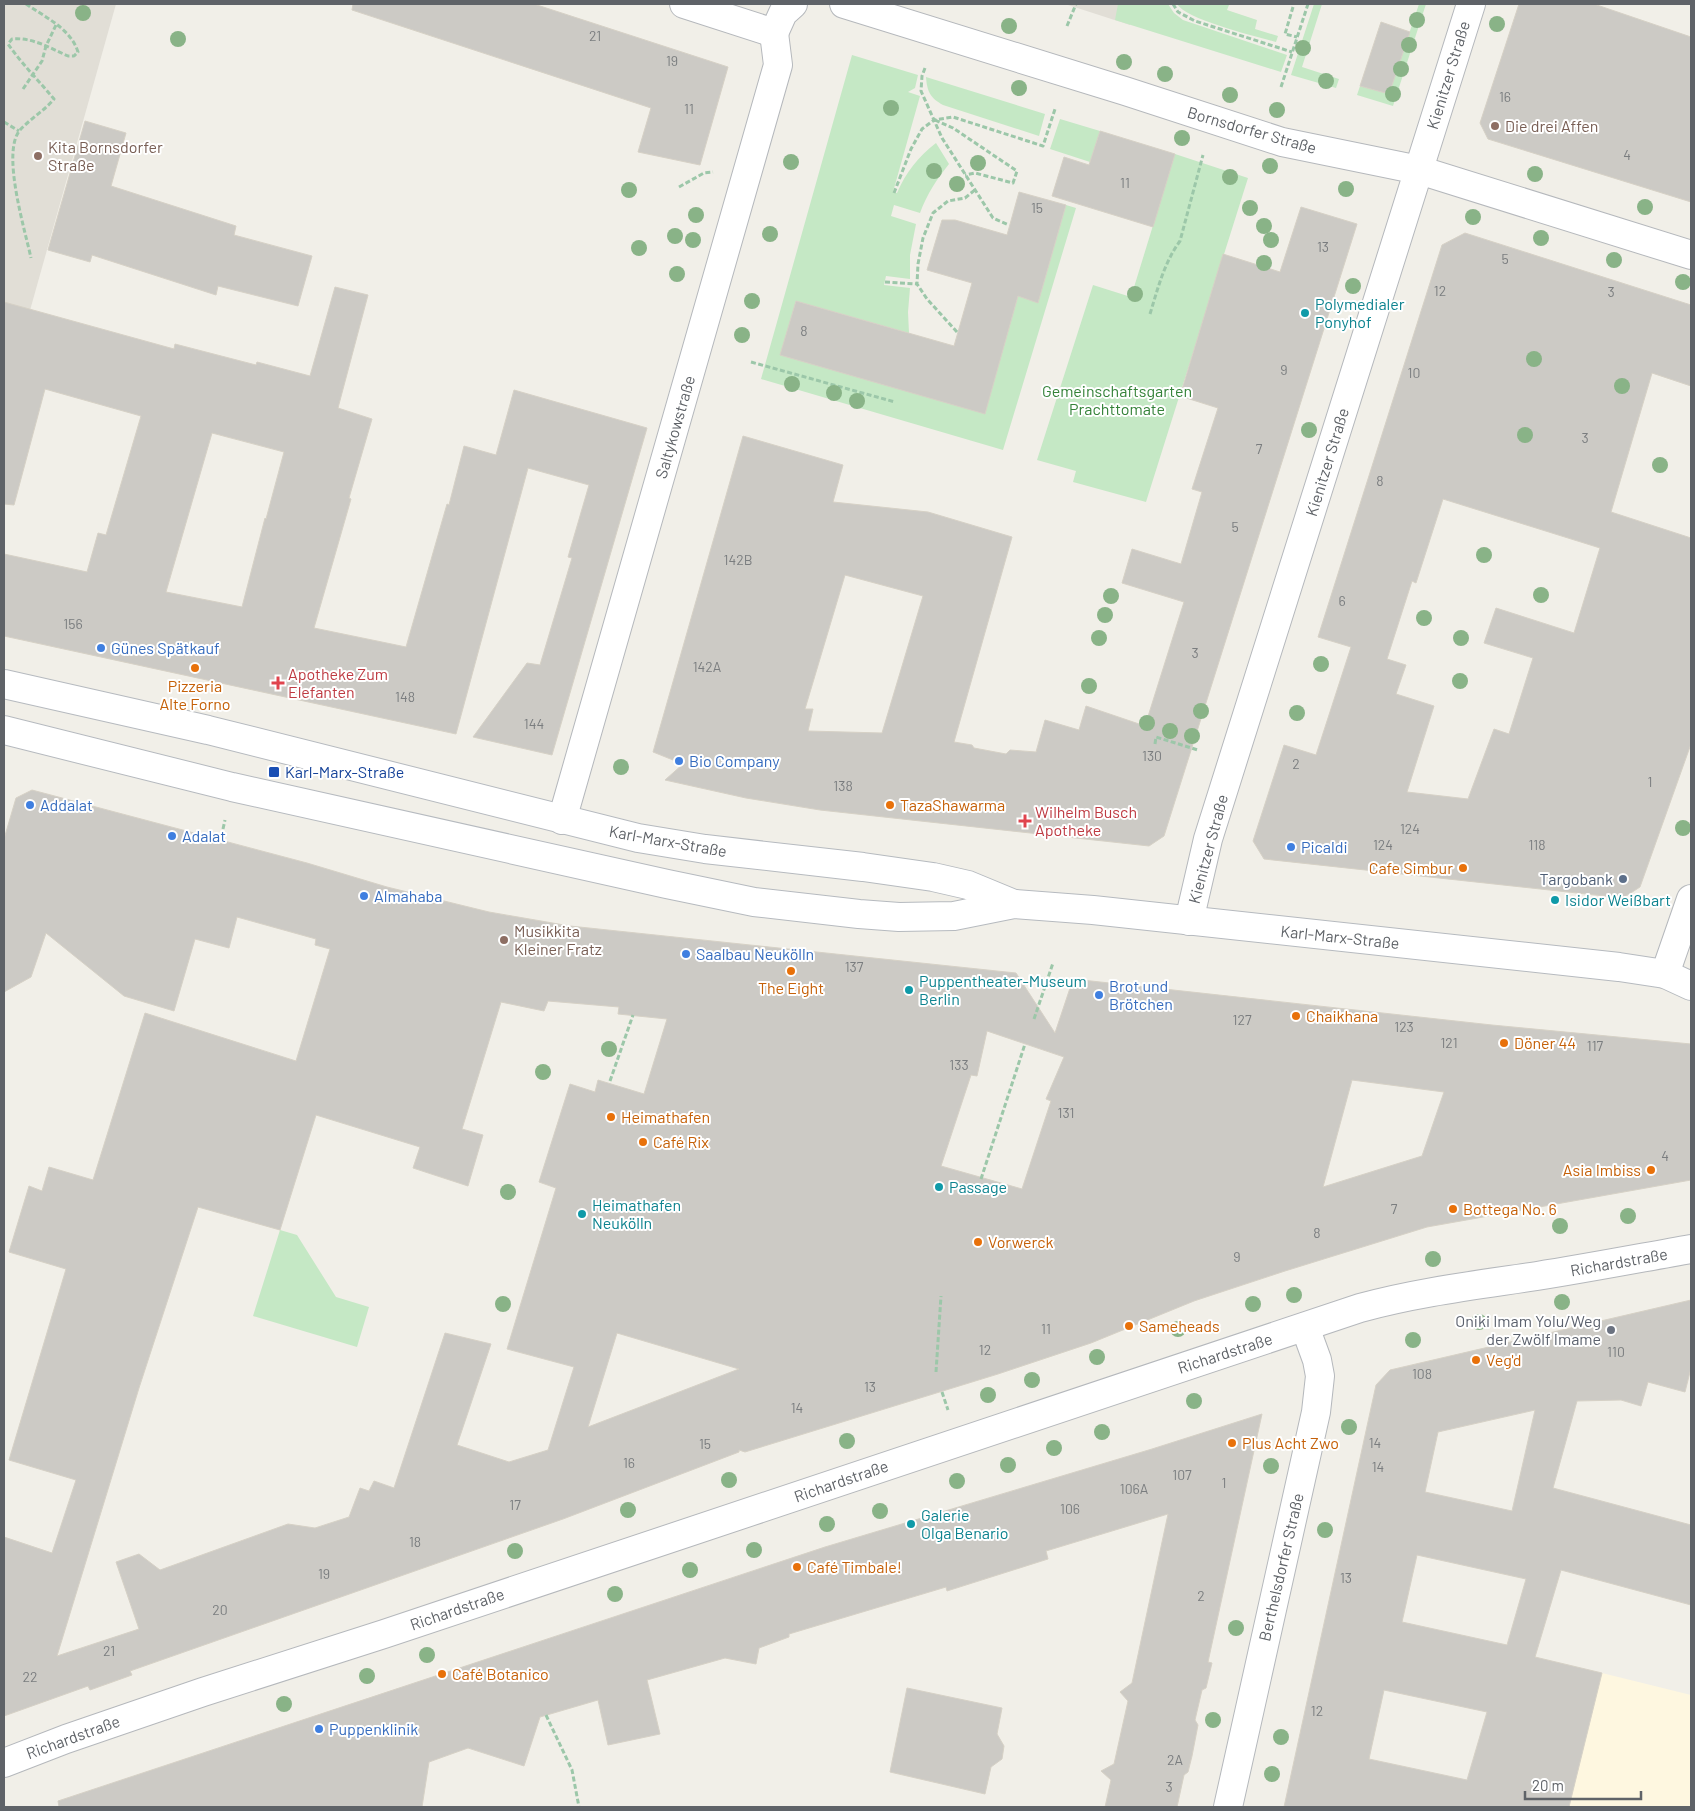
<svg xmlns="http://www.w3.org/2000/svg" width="1695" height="1811" viewBox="0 0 1695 1811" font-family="Barlow,sans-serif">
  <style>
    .commercial { fill: #fef7e0 }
    .education { fill: #e1ded6 }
    .green { fill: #c5e8c5 }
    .building { fill: #cccac5; stroke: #d6d1c6; fill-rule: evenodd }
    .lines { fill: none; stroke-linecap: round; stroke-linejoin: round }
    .street-casing { stroke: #b5b8bc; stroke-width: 30 }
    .secondary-casing { stroke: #b6babf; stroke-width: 30 }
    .path { stroke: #9cc7a9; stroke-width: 3; stroke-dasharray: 5 2.5; stroke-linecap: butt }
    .street { stroke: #fff; stroke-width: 28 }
    .secondary { stroke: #fff; stroke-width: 28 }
    .tree { fill: #89b387 }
    .education-dot { fill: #8d6e63; stroke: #fff; stroke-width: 2 }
    .culture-dot { fill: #0f9aa8; stroke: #fff; stroke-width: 2 }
    .shop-dot { fill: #3f7fe0; stroke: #fff; stroke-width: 2 }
    .food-dot { fill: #e8710a; stroke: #fff; stroke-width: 2 }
    .health-dot { fill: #e0444e; stroke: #fff; stroke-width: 2 }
    .transit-dot { fill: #1a4fb4; stroke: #fff; stroke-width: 2 }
    .service-dot { fill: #5c6f8a; stroke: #fff; stroke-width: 2 }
    .worship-dot { fill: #6b7280; stroke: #fff; stroke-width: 2 }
    .labels { text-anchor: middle; stroke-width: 4; stroke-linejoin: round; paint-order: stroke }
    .number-label { font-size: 14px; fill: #7a7d7f }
    .street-label { font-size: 16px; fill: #5f6368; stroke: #fff }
    .education-label { font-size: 16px; fill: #785e54; stroke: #fff; text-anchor: start }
    .culture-label { font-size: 16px; fill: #0d838f; stroke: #fff; text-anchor: start }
    .park-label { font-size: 16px; fill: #348238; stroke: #fff }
    .shop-label { font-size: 16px; fill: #366cbe; stroke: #fff; text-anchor: start }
    .health-label { font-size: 16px; fill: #be3a42; stroke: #fff; text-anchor: start }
    .food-label { font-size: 16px; fill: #c56008; stroke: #fff; text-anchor: start }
    .transit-label { font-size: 16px; fill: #164399; stroke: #fff; text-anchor: start }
    .service-label { font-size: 16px; fill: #4e5e75; stroke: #fff; text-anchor: end }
    .worship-label { font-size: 16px; fill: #5b616d; stroke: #fff; text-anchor: end }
  </style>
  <rect width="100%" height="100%" fill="#f1efe8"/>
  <path class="commercial" d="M1602,1673L1691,1695V1807H1569Z"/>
  <g class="education">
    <path d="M4,4H116L4,403Z"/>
    <path d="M1065,4H1137L1130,25Z"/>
  </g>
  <g class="green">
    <path d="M1118,4H1168L1174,13L1183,20L1287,55L1281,72L1115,20Z"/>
    <path d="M1177,4H1224L1229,5L1227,10L1257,20L1255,29L1278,36L1276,42C1255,36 1187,20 1177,4Z"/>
    <path d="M1314,4H1322L1302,67L1339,79L1336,88L1291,75Z"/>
    <path d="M1419,4H1426L1393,106L1357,95L1360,86L1389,94Z"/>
    <path d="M852,55L918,75L915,88L908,92L920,96L893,192L897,193C906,172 918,157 936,143L949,164C937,179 927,194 920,213L894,205L891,216L916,224L910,255V279L886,276L884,285L910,288L908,312L909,333L796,301L781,355L984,413L1018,296L1038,302L1066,205L1076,208L1003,450L761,379Z"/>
    <path d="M926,77L1045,114L1039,136L943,105C930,98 927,91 926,77Z"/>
    <path d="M1060,119L1100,131L1090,162L1050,149Z"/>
    <path d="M1175,154L1248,178L1146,502L1073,482L1076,471L1037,460L1093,285L1131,297Z"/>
    <path d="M280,1230L297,1235L336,1297L369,1307L357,1347L253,1316Z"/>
  </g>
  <g class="building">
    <path d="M353,4H534L728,67L700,165L638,152L651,108L352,10Z"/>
    <path d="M1519,4H1594L1691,37V202L1488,139L1480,123Z"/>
    <path d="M1381,22L1410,32L1389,94L1360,86Z"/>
    <path d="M85,121L126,133L111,186L236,226L234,235L312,256L298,306L218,286L216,295L92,255L90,262L48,250Z"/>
    <path d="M1100,131L1175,154L1153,227L1052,196L1064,157L1089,165Z"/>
    <path d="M1019,192L1066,205L1038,303L1018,296L985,414L780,355L796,301L954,346L972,283L927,270L942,220H955L1007,235Z"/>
    <path d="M1301,207L1357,224L1164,836L1149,846L820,810L746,798L665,780L683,764L653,752L743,436L843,465L833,502L928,512L1012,537L954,742L972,745L974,748L1006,754L1010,750L1036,752L1045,720L1079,730L1086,706L1145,726L1184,602L1122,583L1132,549L1181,564L1202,492L1192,489L1218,408L1180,396L1223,254L1280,272ZM845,575L923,596L882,733L808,731L813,709H805Z"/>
    <path d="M1465,233L1691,305V386L1652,373L1611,512L1691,538V744L1640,887L1623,898L1264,859L1253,841L1284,745L1316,755L1351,647L1318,637L1442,245ZM1443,499L1600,548L1574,633L1496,608L1484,643L1533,658L1509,734L1494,729L1468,799L1407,792L1434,706L1396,694L1406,665L1387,659L1412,581L1416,583Z"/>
    <path d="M335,287L368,295L338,408L372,419L349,498L351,499L314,628L406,647L447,504L449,505L464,446L496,455L514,390L647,428L552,755L473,737L527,663L540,665L572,558L568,557L589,485L528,468L456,734L4,636V554L87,572L98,533L106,535L141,416L45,389L14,505L4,504V302L174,349L175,344L256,365L257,362L310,376ZM212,433L284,452L266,519L265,518L242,607L166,592Z"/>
    <path d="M32,790L307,863L387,887L489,912L570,926L1016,973L1055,1033L1073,979L1492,1025L1691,1044V1180L1427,1227L1285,1271L1194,1301L1091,1343L998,1374L745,1452L739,1450V1452L563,1519L130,1671L132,1675L90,1690L88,1686L4,1716V1537L52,1553L76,1480L9,1460L66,1269L9,1252L29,1186L42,1191L49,1167L93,1180L145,1013L296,1061L330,949L315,945L316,939L237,917L229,948L195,939L174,1011L124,996L46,933L31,977L4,992V839L16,798ZM548,1001L619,1007L618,1014L667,1019L644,1094L598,1080L595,1092L570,1084L539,1182L556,1188L507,1349L574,1367L548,1450L509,1462L457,1445L491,1344L445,1333L394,1488L374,1481L369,1491L360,1488L349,1517L315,1528L288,1524L160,1570L139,1554L116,1562L139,1629L57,1656L139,1388L198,1207L280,1230L316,1115L420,1147L413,1168L468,1186L483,1135L462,1129L501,1002L544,1011ZM987,1031L1064,1057L1046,1099L1051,1101L1022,1189L941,1166L971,1075L977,1076ZM1352,1080L1444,1092L1422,1156L1323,1187ZM617,1333L739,1369L588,1427Z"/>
    <path d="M1691,1300V1368L1685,1392L1648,1382L1641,1406L1621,1400L1577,1401L1553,1488L1691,1525V1605L1561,1570L1535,1657L1602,1673L1569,1807H1284L1376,1385L1390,1370ZM1535,1410L1512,1511L1425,1492L1438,1432ZM1417,1555L1526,1579L1507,1645L1402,1622ZM1384,1690L1487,1712L1467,1780L1369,1759Z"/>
    <path d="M1262,1414L1208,1662L1212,1663L1206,1688L1202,1690L1195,1720L1198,1725L1192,1756L1188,1772L1184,1775L1177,1807H1105L1111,1780L1101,1771L1114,1764L1128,1701L1120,1692L1132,1683L1168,1514L1046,1551L1048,1559L947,1591L946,1587L789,1634V1637L759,1648L756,1664L725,1658L647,1680L660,1734L608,1745L598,1700L540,1717L524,1766L468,1748L429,1762L422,1807H59L58,1801L825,1547L1152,1449Z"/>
    <path d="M907,1688L1002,1708L997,1734L1004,1746L1002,1759L991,1767L985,1794L890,1772Z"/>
  </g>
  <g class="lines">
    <defs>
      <g id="street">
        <path d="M684,4L774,33"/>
        <path d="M844,4L1125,91L1282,142L1419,170L1691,255"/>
        <path d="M774,33L783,13L793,4"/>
        <path d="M562,820L778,65L774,33"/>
        <path d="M1189,921L1208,839L1471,4"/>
        <path d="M1665,974L1691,899"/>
        <path d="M4,1763L66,1739L203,1692L384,1634L1360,1308C1418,1292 1478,1285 1537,1276C1588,1268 1640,1258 1691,1249"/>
        <path d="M1228,1807L1316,1412L1320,1376L1317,1360L1305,1327"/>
      </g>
      <g id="secondary">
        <path d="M4,684L208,730L638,838L705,849L863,867L933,877L968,885L1014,904"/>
        <path d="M4,730L232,787L667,884L754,902L859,914L899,917L954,916L1014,904L1093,910L1619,967L1665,974L1691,986"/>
      </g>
    </defs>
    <use href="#street" class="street-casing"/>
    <use href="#secondary" class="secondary-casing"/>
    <g class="path">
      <path d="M26,4C45,17 71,29 78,52L74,56H68C50,48 32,37 12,39L8,44C22,64 39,81 54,99C44,111 30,119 20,130C1,152 25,230 31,258"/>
      <path d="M1173,4L1178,12L1195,21L1292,52"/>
      <path d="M1293,7L1285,34L1297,37"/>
      <path d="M1067,26L1076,4"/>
      <path d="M925,68L922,76L921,91L942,138L993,218L1009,225"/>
      <path d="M1281,87L1308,4"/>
      <path d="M23,89L42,61L46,46L56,25"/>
      <path d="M935,120L953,128L1017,171L1013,183L975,173L965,175"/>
      <path d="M4,122L19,131"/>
      <path d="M679,187L704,173L713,172"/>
      <path d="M894,193L911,149L922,129L934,120L953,117L1043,146L1055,109"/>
      <path d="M885,282L917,284"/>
      <path d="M1150,314C1158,288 1164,263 1180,241L1203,155"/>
      <path d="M957,332L927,299L917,284L918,264L923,238L933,213L948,201L965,198L976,189"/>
      <path d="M751,362L895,402"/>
      <path d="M1155,744L1156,737L1198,750"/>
      <path d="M223,829L225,820"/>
      <path d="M1034,1019L1053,963"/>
      <path d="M610,1081L633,1015"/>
      <path d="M981,1179L1025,1044"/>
      <path d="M936,1372L941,1296"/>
      <path d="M942,1392L948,1410"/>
      <path d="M546,1715L572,1770L579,1807"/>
    </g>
    <use href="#street" class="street"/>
    <use href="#secondary" class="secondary"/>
  </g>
  <g class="tree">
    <circle cx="83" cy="13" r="8"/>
    <circle cx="1417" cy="20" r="8"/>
    <circle cx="1497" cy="24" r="8"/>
    <circle cx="1009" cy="26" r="8"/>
    <circle cx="178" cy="39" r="8"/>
    <circle cx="1409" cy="45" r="8"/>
    <circle cx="1303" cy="48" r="8"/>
    <circle cx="1124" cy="62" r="8"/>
    <circle cx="1401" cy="69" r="8"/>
    <circle cx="1165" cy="74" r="8"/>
    <circle cx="1326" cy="81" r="8"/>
    <circle cx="1019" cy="88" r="8"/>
    <circle cx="1393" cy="94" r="8"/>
    <circle cx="1230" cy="95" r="8"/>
    <circle cx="891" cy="108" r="8"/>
    <circle cx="1277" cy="110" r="8"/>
    <circle cx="1182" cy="138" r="8"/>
    <circle cx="791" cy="162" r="8"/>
    <circle cx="978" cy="163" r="8"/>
    <circle cx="1270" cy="166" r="8"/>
    <circle cx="934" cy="171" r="8"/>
    <circle cx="1535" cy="174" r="8"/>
    <circle cx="1230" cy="177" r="8"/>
    <circle cx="957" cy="184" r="8"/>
    <circle cx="1346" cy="189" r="8"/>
    <circle cx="629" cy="190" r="8"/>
    <circle cx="1645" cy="207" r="8"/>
    <circle cx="1250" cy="208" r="8"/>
    <circle cx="696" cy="215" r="8"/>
    <circle cx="1473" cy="217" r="8"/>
    <circle cx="1264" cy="226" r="8"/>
    <circle cx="770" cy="234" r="8"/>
    <circle cx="675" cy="236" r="8"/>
    <circle cx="1541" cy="238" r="8"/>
    <circle cx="693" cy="240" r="8"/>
    <circle cx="1271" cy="240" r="8"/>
    <circle cx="639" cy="248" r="8"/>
    <circle cx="1614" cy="260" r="8"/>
    <circle cx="1264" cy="263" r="8"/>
    <circle cx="677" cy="274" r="8"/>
    <circle cx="1683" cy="282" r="8"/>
    <circle cx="1353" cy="286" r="8"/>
    <circle cx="1135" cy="294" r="8"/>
    <circle cx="752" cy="301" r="8"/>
    <circle cx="742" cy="335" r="8"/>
    <circle cx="1534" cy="359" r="8"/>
    <circle cx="792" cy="384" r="8"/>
    <circle cx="1622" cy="386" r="8"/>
    <circle cx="834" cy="393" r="8"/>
    <circle cx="857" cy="401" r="8"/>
    <circle cx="1309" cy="430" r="8"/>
    <circle cx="1525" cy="435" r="8"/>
    <circle cx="1660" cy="465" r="8"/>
    <circle cx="1484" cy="555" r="8"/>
    <circle cx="1541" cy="595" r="8"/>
    <circle cx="1111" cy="596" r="8"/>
    <circle cx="1105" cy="615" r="8"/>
    <circle cx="1424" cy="618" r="8"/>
    <circle cx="1099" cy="638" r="8"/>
    <circle cx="1461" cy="638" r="8"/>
    <circle cx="1321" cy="664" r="8"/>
    <circle cx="1460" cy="681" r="8"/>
    <circle cx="1089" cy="686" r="8"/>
    <circle cx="1201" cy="711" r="8"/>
    <circle cx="1297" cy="713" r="8"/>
    <circle cx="1147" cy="723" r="8"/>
    <circle cx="1170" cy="731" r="8"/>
    <circle cx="1192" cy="736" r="8"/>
    <circle cx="621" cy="767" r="8"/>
    <circle cx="1683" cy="828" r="8"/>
    <circle cx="609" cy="1049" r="8"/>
    <circle cx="543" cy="1072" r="8"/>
    <circle cx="508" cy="1192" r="8"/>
    <circle cx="1628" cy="1216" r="8"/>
    <circle cx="1560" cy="1226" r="8"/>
    <circle cx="1433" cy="1259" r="8"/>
    <circle cx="1294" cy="1295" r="8"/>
    <circle cx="1562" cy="1302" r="8"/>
    <circle cx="503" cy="1304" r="8"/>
    <circle cx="1253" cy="1304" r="8"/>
    <circle cx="1479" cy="1322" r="8"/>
    <circle cx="1178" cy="1329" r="8"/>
    <circle cx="1413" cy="1340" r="8"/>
    <circle cx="1097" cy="1357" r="8"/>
    <circle cx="1032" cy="1380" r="8"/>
    <circle cx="988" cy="1395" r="8"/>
    <circle cx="1194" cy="1401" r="8"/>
    <circle cx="1349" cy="1427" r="8"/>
    <circle cx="1102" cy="1432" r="8"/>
    <circle cx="847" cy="1441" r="8"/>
    <circle cx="1054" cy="1448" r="8"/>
    <circle cx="1008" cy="1465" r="8"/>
    <circle cx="1271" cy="1466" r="8"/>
    <circle cx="729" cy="1480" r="8"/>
    <circle cx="957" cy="1481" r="8"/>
    <circle cx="628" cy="1510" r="8"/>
    <circle cx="880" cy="1511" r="8"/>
    <circle cx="827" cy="1524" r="8"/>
    <circle cx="1325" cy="1530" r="8"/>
    <circle cx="754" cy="1550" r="8"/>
    <circle cx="515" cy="1551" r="8"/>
    <circle cx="690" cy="1570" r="8"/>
    <circle cx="615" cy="1594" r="8"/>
    <circle cx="1236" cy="1628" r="8"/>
    <circle cx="427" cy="1655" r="8"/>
    <circle cx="367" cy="1676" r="8"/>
    <circle cx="284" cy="1704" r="8"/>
    <circle cx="1213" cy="1720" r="8"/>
    <circle cx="1281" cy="1737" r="8"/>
    <circle cx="1272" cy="1774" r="8"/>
  </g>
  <g class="education-dot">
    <circle cx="1495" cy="126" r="5"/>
    <circle cx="38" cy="156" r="5"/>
    <circle cx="504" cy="940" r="5"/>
  </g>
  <g class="culture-dot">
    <circle cx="1305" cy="313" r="5"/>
    <circle cx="1555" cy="900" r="5"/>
    <circle cx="909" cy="990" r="5"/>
    <circle cx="939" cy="1187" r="5"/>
    <circle cx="582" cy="1214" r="5"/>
    <circle cx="911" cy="1524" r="5"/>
  </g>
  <g class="shop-dot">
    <circle cx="101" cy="648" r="5"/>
    <circle cx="679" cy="761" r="5"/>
    <circle cx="30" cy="805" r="5"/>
    <circle cx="172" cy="836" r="5"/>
    <circle cx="1291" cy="847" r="5"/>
    <circle cx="364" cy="896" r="5"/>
    <circle cx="686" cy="954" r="5"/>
    <circle cx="1099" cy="995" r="5"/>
    <circle cx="319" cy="1729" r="5"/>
  </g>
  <g class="food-dot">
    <circle cx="195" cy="668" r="5"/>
    <circle cx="890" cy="805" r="5"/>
    <circle cx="1463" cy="868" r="5"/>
    <circle cx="791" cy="971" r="5"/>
    <circle cx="1296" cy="1016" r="5"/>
    <circle cx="1504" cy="1043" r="5"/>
    <circle cx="611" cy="1117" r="5"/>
    <circle cx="643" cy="1142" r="5"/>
    <circle cx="1651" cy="1170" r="5"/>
    <circle cx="1453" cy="1209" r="5"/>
    <circle cx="978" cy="1242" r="5"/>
    <circle cx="1129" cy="1326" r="5"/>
    <circle cx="1476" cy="1360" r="5"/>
    <circle cx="1232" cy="1443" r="5"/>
    <circle cx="797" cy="1567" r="5"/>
    <circle cx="442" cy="1674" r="5"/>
  </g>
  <g class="health-dot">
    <path d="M275.5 675.5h5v5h5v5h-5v5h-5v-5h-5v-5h5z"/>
    <path d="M1022.5 813.5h5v5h5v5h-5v5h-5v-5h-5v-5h5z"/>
  </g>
  <rect class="transit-dot" x="268" y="766" width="12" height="12" rx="2.5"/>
  <circle class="service-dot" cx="1623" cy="879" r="5"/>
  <circle class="worship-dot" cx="1611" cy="1330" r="5"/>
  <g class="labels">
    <g class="number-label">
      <text x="595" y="41">21</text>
      <text x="672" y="66">19</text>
      <text x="1505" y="102">16</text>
      <text x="689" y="114">11</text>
      <text x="1627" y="160">4</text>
      <text x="1125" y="188">11</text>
      <text x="1037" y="213">15</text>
      <text x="1323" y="252">13</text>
      <text x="1505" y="264">5</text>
      <text x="1440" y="296">12</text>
      <text x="1611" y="297">3</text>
      <text x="804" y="336">8</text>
      <text x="1284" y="375">9</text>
      <text x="1414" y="378">10</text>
      <text x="1585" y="443">3</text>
      <text x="1259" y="454">7</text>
      <text x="1380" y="486">8</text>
      <text x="1235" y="532">5</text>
      <text x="738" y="565">142B</text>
      <text x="1342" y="606">6</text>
      <text x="73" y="629">156</text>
      <text x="1195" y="658">3</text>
      <text x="707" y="672">142A</text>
      <text x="405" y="702">148</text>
      <text x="534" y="729">144</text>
      <text x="1152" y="761">130</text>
      <text x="1296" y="769">2</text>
      <text x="1650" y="787">1</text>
      <text x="843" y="791">138</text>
      <text x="1410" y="834">124</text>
      <text x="1383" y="850">124</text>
      <text x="1537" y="850">118</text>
      <text x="854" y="972">137</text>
      <text x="1242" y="1025">127</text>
      <text x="1404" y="1032">123</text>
      <text x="1449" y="1048">121</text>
      <text x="1595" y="1051">117</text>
      <text x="959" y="1070">133</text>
      <text x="1066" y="1118">131</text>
      <text x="1665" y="1161">4</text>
      <text x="1394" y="1214">7</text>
      <text x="1317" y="1238">8</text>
      <text x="1237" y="1262">9</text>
      <text x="1046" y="1334">11</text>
      <text x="985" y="1355">12</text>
      <text x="1616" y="1357">110</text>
      <text x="1422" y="1379">108</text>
      <text x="870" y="1392">13</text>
      <text x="797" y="1413">14</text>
      <text x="1375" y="1448">14</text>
      <text x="705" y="1449">15</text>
      <text x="629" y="1468">16</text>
      <text x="1378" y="1472">14</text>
      <text x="1182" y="1480">107</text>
      <text x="1224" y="1488">1</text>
      <text x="1134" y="1494">106A</text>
      <text x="515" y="1510">17</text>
      <text x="1070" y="1514">106</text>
      <text x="415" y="1547">18</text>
      <text x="324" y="1579">19</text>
      <text x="1346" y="1583">13</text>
      <text x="1201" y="1601">2</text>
      <text x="220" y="1615">20</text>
      <text x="109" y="1656">21</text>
      <text x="30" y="1682">22</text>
      <text x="1317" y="1716">12</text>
      <text x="1175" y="1765">2A</text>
      <text x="1169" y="1792">3</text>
    </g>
    <g class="street-label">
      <text transform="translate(1448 75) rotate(-73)" y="6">Kienitzer Straße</text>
      <text transform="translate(1252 130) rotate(16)" y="6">Bornsdorfer Straße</text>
      <text transform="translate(675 427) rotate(-74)" y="6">Saltykowstraße</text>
      <text transform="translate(1327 462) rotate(-73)" y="6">Kienitzer Straße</text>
      <text transform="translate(668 841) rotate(10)" y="6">Karl-Marx-Straße</text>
      <text transform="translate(1208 849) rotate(-75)" y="6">Kienitzer Straße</text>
      <text transform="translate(1340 937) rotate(6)" y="6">Karl-Marx-Straße</text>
      <text transform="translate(1619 1262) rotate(-10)" y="6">Richardstraße</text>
      <text transform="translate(1225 1353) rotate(-18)" y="6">Richardstraße</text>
      <text transform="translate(841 1481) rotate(-19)" y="6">Richardstraße</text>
      <text transform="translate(1281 1567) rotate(-77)" y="6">Berthelsdorfer Straße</text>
      <text transform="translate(457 1609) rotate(-19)" y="6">Richardstraße</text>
      <text transform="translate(73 1737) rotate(-20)" y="6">Richardstraße</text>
    </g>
    <g class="education-label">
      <text x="1505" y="132">Die drei Affen</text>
      <text x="48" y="153">Kita Bornsdorfer<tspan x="48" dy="18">Straße</tspan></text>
      <text x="514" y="937">Musikkita<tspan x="514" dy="18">Kleiner Fratz</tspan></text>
    </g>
    <g class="culture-label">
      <text x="1315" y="310">Polymedialer<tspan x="1315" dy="18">Ponyhof</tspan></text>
      <text x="1565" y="906">Isidor Weißbart</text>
      <text x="919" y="987">Puppentheater-Museum<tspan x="919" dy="18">Berlin</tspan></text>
      <text x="949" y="1193">Passage</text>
      <text x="592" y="1211">Heimathafen<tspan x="592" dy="18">Neukölln</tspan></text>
      <text x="921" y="1521">Galerie<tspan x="921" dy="18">Olga Benario</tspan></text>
    </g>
    <g class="park-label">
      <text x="1117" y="397">Gemeinschaftsgarten<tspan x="1117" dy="18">Prachttomate</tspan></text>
    </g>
    <g class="shop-label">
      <text x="111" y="654">Günes Spätkauf</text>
      <text x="689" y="767">Bio Company</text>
      <text x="40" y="811">Addalat</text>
      <text x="182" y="842">Adalat</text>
      <text x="1301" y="853">Picaldi</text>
      <text x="374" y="902">Almahaba</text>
      <text x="696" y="960">Saalbau Neukölln</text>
      <text x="1109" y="992">Brot und<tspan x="1109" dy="18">Brötchen</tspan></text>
      <text x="329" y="1735">Puppenklinik</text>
    </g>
    <g class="health-label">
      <text x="288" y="680">Apotheke Zum<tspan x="288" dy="18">Elefanten</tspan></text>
      <text x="1035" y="818">Wilhelm Busch<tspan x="1035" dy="18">Apotheke</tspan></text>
    </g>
    <g class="food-label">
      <text x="195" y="692" text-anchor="middle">Pizzeria<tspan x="195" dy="18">Alte Forno</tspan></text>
      <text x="900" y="811">TazaShawarma</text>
      <text x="1453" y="874" text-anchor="end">Cafe Simbur</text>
      <text x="791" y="994" text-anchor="middle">The Eight</text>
      <text x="1306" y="1022">Chaikhana</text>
      <text x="1514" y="1049">Döner 44</text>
      <text x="621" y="1123">Heimathafen</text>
      <text x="653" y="1148">Café Rix</text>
      <text x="1641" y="1176" text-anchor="end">Asia Imbiss</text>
      <text x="1463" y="1215">Bottega No. 6</text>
      <text x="988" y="1248">Vorwerck</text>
      <text x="1139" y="1332">Sameheads</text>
      <text x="1486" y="1366">Veg'd</text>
      <text x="1242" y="1449">Plus Acht Zwo</text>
      <text x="807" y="1573">Café Timbale!</text>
      <text x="452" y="1680">Café Botanico</text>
    </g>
    <g class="transit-label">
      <text x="285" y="778">Karl-Marx-Straße</text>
    </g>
    <g class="service-label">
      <text x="1613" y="885">Targobank</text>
    </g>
    <g class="worship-label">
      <text x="1601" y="1327">Oniki Imam Yolu/Weg<tspan x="1601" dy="18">der Zwölf Imame</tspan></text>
    </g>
  </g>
  <rect width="1695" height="1811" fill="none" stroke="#5f6368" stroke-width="10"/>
  <path d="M1525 1791v8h116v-8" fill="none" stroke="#5f6368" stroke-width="2.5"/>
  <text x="1532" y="1791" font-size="15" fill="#5f6368" stroke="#ffffff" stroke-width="4" paint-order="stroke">20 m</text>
</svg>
